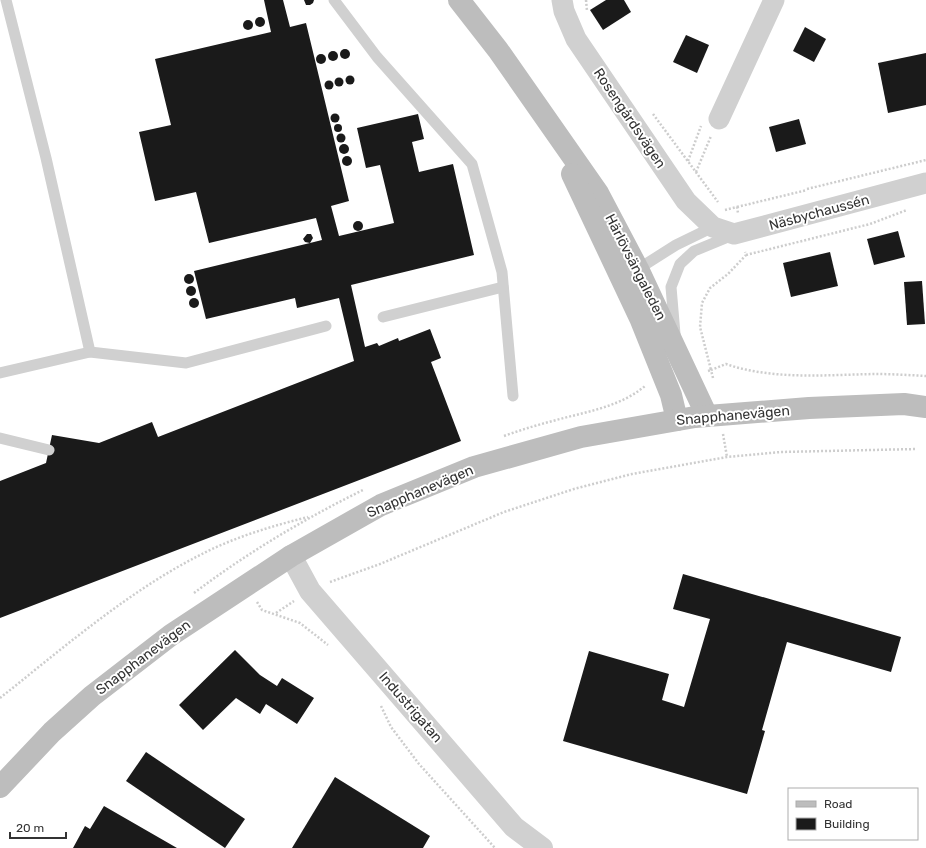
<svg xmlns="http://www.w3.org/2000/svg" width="926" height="848" viewBox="0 0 926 848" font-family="Rubik,sans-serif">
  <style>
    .building { fill: #1a1a1a }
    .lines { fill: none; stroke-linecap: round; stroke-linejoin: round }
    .path { stroke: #cdcdcd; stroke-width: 2.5; stroke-dasharray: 2 2; stroke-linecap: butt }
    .service { stroke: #d0d0d0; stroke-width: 11 }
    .minor { stroke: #d0d0d0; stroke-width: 21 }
    .tertiary { stroke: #d0d0d0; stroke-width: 22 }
    .secondary { stroke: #bdbdbd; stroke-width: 22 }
    .labels { text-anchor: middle; stroke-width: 4; stroke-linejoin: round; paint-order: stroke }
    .street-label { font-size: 14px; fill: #333; stroke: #fff }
  </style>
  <rect width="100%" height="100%" fill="#fff"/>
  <g class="building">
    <path d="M264,0H283L290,27L306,23L349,201L331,206L339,236L394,223L380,165L366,168L357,128L418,114L424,139L412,142L419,172L453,164L474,255L351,285L365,347L377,343L379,346L398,338L399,341L430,329L441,358L431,362L461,441L0,618V481L46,463L52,435L99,443L152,422L158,437L354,361L339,298L297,308L295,298L206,319L194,271L310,243L305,242L303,239L307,234H311L313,238L310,243L322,240L316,218L209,243L196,192L155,201L139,132L171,125L155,59L271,32Z"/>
    <path d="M304,0H314L313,3L310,5H306Z"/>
    <path d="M606,0H624L631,12L603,30L590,10Z"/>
    <circle cx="260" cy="22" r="5"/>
    <circle cx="248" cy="25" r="5"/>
    <path d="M805,27L826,39L814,62L793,51Z"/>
    <path d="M686,35L709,45L697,73L673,62Z"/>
    <circle cx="345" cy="54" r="5"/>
    <circle cx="333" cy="56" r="5"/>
    <path d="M926,53V105L888,113L878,63Z"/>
    <circle cx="321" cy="59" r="5"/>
    <circle cx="350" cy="80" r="4.5"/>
    <circle cx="339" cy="82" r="4.5"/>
    <circle cx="329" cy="85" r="4.5"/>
    <circle cx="335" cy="118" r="4.5"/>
    <path d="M799,119L806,144L776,152L769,127Z"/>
    <circle cx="338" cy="128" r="4"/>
    <circle cx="341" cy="138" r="4.5"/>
    <circle cx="344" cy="149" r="5"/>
    <circle cx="347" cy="161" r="5"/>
    <circle cx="358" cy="226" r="5"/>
    <path d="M898,231L905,257L874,265L867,239Z"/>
    <path d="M830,252L838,286L791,297L783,263Z"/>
    <circle cx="189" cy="279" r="5"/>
    <path d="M922,281L925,324L907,325L904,282Z"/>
    <circle cx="191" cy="291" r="5"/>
    <circle cx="194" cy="303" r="5"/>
    <path d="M683,574L901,637L891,672L787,642L762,730L765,731L747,794L563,741L589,651L669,674L662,700L684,707L710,619L673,609Z"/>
    <path d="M235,650L260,675L277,686L282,678L314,698L297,724L266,704L260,714L236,698L203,730L179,705Z"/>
    <path d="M146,752L245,819L225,848L126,781Z"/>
    <path d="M335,777L430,836L423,848H292Z"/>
    <path d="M104,806L177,848H73L85,826L90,829Z"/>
  </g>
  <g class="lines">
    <g class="path">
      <path d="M586,0L587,11"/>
      <path d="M653,114L718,202"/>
      <path d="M688,161L701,126"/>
      <path d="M696,172L711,136"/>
      <path d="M807,189L926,160"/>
      <path d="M737,207L807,190"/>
      <path d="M725,210L737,207L738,213"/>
      <path d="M746,255L870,224L907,210"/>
      <path d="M708,371L711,370L700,327L702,303L710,288L728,274L746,255L745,252"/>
      <path d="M713,378L711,370L726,364C772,380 825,375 874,374C891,374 909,375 926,376"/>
      <path d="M723,434L727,457"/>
      <path d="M504,436C523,429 541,424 560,419C590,411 621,406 645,386"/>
      <path d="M330,582L380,564L504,512L574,489L632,474L727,457L781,452L917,449"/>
      <path d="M194,593C247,553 304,519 363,490"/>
      <path d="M257,602L262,610L300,623L328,645"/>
      <path d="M276,613L294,601"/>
      <path d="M0,698C63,648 130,590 202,554C235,537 272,526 308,517"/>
      <path d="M381,706L391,727L419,764L495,848"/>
    </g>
    <g class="service">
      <path d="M334,0L377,57L472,164L502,272L513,396"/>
      <path d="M636,272L638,269L676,245L713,227"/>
      <path d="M383,317L503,287"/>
      <path d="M675,334L671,287L680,264L694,251L733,235"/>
      <path d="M90,352L186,363L326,326"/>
      <path d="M0,373L90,352L46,158L6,0"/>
      <path d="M0,438L49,450"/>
    </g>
    <g class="minor">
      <path d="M562,0L564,11L576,39L686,201L713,227L734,234L926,183"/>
      <path d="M719,119L774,0"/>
    </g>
    <path class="tertiary" d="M291,556L310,591L514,827L542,848"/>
    <g class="secondary">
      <path d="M459,0L498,50L598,193L638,269L707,416"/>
      <path d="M572,174L640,318L671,395L677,420"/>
      <path d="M0,787L52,732L92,696L171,635L291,556L381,505L474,467L581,437L695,417L809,408L904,404L926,407"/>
    </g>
  </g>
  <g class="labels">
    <g class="street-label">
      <text transform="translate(630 118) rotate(56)" y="5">Rosengårdsvägen</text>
      <text transform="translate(819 212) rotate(-15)" y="5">Näsbychaussén</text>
      <text transform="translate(636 267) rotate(63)" y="5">Härlövsängaleden</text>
      <text transform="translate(733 415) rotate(-5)" y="5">Snapphanevägen</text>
      <text transform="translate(420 491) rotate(-23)" y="5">Snapphanevägen</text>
      <text transform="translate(143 657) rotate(-37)" y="5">Snapphanevägen</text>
      <text transform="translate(411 707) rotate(49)" y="5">Industrigatan</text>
    </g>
  </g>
  <rect x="788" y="788" width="130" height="52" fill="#ffffff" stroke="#adadad"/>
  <rect x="796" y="801" width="20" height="6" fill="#bdbdbd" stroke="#adadad"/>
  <text x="824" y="808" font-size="12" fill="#333333">Road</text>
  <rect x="796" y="818" width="20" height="12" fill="#1a1a1a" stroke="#adadad"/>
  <text x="824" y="828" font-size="12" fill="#333333">Building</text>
  <path d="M10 832v6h56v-6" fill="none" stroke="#333333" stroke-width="2"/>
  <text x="16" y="832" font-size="12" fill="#333333" stroke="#ffffff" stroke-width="3" paint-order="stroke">20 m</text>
</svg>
